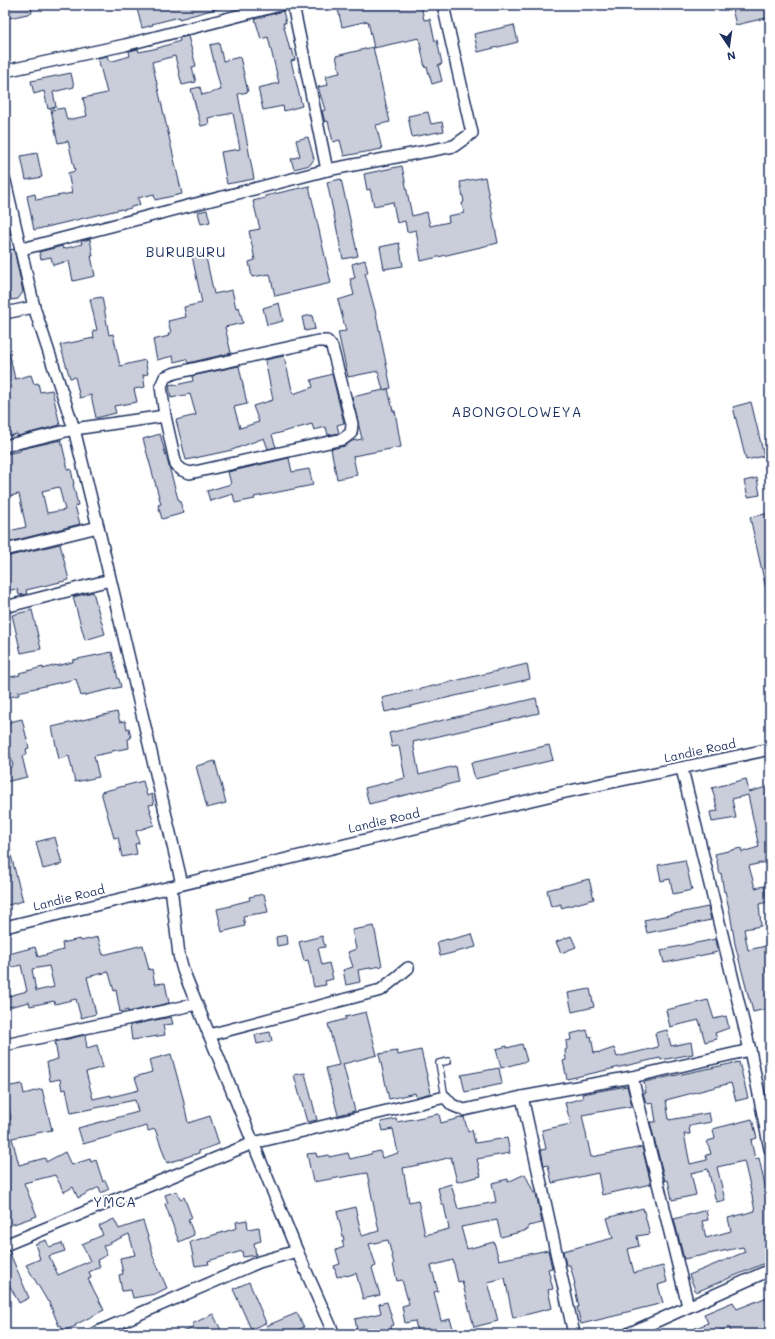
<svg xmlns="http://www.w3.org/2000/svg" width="775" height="1339" viewBox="0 0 775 1339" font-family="Mali,sans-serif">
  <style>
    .building { fill: #caceda; stroke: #1b2f5e; fill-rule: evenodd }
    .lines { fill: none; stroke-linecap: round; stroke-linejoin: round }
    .lane-casing { stroke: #1b2f5e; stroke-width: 8 }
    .street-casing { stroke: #1b2f5e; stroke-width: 14 }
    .lane { stroke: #fff; stroke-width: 5.5 }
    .street { stroke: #fff; stroke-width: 11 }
    .labels { text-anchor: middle; stroke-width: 4; stroke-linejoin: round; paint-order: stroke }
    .street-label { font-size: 12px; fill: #1b2f5e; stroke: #fff }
    .quarter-label { font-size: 14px; letter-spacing: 1px; fill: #1b2f5e; stroke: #fff }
  </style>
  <rect width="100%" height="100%" fill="#fff"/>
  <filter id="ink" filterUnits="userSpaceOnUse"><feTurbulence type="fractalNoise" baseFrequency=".025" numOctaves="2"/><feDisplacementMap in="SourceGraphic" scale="8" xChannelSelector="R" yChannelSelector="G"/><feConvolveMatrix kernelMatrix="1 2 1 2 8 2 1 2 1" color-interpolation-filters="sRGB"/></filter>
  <g filter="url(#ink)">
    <g class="building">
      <path d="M5,5H31L32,13L5,19Z"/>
      <path d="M136,5H219V8L179,19V17L152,24L153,25L142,28Z"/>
      <path d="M337,5H421L424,20L430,19L435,41L437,40L442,64L438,65L442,81L432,84L427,67L425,68L419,38L374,48L368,21L342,27Z"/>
      <path d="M750,5H770V17L736,25L732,9Z"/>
      <path d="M283,11L286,23H283L290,50L292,49L295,60L291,61L302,106L284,111L283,106L263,110L258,88L279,83L268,37L261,39L255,19Z"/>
      <path d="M514,25L518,42L478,52L474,34Z"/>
      <path d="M188,36L196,66L192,67L196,82L182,85L175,56L152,62L182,194L155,200L154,194L138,198L140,205L131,207V208L123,210L122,209L34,230L27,196L35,194L36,200L72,193L68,173L75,171L68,141L58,143L51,110L64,108L67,120L87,116L83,98L107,93L98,58L107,56L109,61H113L130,56L129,51L138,49L139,52L158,48L180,41L179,38Z"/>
      <path d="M219,43L223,61L240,57L248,92L238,94L254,179L227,184L221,152L240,149L233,113L208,118L209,124L201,126L191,89L200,87L202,95L221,90L210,45Z"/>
      <path d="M373,47L390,122L376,125L382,149L344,156L340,140L333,142L328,121L325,122L322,111L325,110L318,87L328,85L326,76L340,73L336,56Z"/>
      <path d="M71,73L74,87L53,92L56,107L48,109L44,91L34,94L31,81Z"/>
      <path d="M428,112L431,124L442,122L444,131L412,137L408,116Z"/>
      <path d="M308,137L314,159L310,165L294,169L291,159L300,156L296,140Z"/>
      <path d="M37,153L42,177L26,180L21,156Z"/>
      <path d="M402,166L412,216L427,212L430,226L449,222L448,216L464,213L462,203L464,202L460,182L485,177L498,243L421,261L416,230L407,232L405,221L397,223L393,202L374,206L370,189L367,190L364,174Z"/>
      <path d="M341,179L358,256L343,259L327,182Z"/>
      <path d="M309,186L331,283L275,296L270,274L252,277L249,262L255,260L249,231L260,229L253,201L265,198V196Z"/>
      <path d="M207,210L210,222L201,224L198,212Z"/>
      <path d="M90,239L93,256H91L95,276L73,281L69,261L53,265L51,257L41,259L39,252L62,246L63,249L82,244L81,241Z"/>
      <path d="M399,243L403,266L384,269L380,247Z"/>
      <path d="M14,249L23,292L18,299L11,300L10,293L5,294V251Z"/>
      <path d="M205,253L214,294L232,290L236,308L239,307L243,323L225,327L231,353L188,363L186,359L174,362L173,356L157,360L153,340L169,336L168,334L171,333L168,321L186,317L184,307L202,303L192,256Z"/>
      <path d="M365,260L368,273H365L376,314L391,388L383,390L378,371L348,377L338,332L346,331L338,300L354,295L350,279L355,278L352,264Z"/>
      <path d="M102,297L109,335L113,334L120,366L145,360L148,374L143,375L145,387L134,389L137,402L114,406L116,413L96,418L91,395L80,398L75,377L70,378L60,345L94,338L93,331L97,330L90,299Z"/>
      <path d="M279,303L283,321L267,325L263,308Z"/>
      <path d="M312,315L315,329L305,331L302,317Z"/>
      <path d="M5,352H9L15,379L31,375L34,384L38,383L40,392L52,390L60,425L18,436L17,434L9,436L5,421Z"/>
      <path d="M284,356L293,394L313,387L311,380L332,374L344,423L337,425L339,433L328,435L326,427L314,430L312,424L272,435L276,447L268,449L264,438L232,450L186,460L176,420L196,415L190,394L171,398L169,385L175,384L176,385L193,381L192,376L239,366L247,404L234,407L240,428L259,422L253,406L273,400L265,360Z"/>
      <path d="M388,389L393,411H395L401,447L353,456L357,475L337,479L331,449L345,446L352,441L362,439L352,397Z"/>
      <path d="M751,402L764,456L746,460L733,407Z"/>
      <path d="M160,434L178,499H179L184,513L162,519L158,505L161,504L143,439Z"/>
      <path d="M61,440L68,470L71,469L74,484H73L78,505L75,506L80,524L5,543V532L26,527L19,494L5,497V454L20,451L21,449ZM59,487L65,510L47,513L42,491Z"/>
      <path d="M289,458L292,472L309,469L313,485L254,497L255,499L235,503L233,494L210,501L207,491L231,484L228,472Z"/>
      <path d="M757,478L760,495L748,497L744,481Z"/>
      <path d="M770,513V589H766L750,517Z"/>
      <path d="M60,544L69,580L26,590L27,594L19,595L17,589L5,591V557Z"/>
      <path d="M93,592L105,634L85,640L73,597Z"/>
      <path d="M32,610L41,649L21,653L12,615Z"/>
      <path d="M112,652L118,679H119L121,687L81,696L76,679L18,692L19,695L5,698V678L20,675L19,673L43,667V669L56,665V666L73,662V660Z"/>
      <path d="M527,664L530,679L385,712L382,698Z"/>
      <path d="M536,698L539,713L413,742L419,775L455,766L458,782L369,804L365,788L405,778L399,746L392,747L389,733Z"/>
      <path d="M117,712L120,722L125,721L127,729L129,728L131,738L128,739L129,748L112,751V752L94,756L99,777L75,782L69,756L59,759L52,727Z"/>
      <path d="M22,719L29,748L26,749L27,754L22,756L27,777L5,782V768L13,766L7,742H5V723Z"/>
      <path d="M549,745L553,760L475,779L471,763Z"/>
      <path d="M215,761L226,803L207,808L196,766Z"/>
      <path d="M746,779L749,792L770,786V861L749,866L755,888L764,886L768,902L759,904L761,926L744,929L748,950L770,945V1008L753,1012L750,999H749L735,944L730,913L725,891L724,892L721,873L720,874L715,854L741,848L742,852L759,847L748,795L732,799L736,818L712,822L710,812L718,811L712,788Z"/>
      <path d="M143,781L147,796L152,794L154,804L149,805L151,811H150L154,825L136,831L139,843L135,844L137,854L122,857L118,837L114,838L101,792Z"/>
      <path d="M55,837L62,864L43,869L36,842Z"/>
      <path d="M5,844H8L23,901L5,906V883L7,882L5,873Z"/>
      <path d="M685,860L692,890L673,894L670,879L661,881L658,865Z"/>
      <path d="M589,879L594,899L561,908V904L551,907L547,890Z"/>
      <path d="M264,894L268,912L243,916L245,926L222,932L217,909L231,906V905L250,900L249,897Z"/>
      <path d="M708,907L711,920L647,933L644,920Z"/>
      <path d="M374,926L382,966L358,970L360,982L346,985L343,970L353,967L348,952L356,949L352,930Z"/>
      <path d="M472,934L476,947L440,956L437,942L448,939V940Z"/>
      <path d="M287,935L288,944L277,946L276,937Z"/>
      <path d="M322,936L325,947L318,948L322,965L329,963L333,979L325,981L326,985L314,987L308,960L304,961L299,942Z"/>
      <path d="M571,936L576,947L561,953L556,942Z"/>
      <path d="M98,937L103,955L143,945L149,970L152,969L155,984L165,983L169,1003L128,1012V1010L120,1012L116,990L114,991L109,973H108V972L87,977L96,1014L81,1018L76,999L55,1004L54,1001L30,1006L29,1002L5,1008V997L27,991L21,965L5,969V955L35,947L38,957L63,950L62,943L80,939L81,941ZM49,966L54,987L36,991L32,969Z"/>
      <path d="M716,939L718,952L664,963L661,950Z"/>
      <path d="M590,989L594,1007L572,1012L568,993Z"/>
      <path d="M708,1000L714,1019L726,1016L729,1028L715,1033L717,1039L705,1042L699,1020L670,1027L666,1010Z"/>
      <path d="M366,1012L377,1055L343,1064L355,1111L338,1115L326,1068L339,1065L328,1024L346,1019L345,1017Z"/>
      <path d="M171,1017L173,1024L163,1025L165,1035L132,1040L130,1025Z"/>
      <path d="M587,1030L589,1037L591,1036L594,1053L599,1052V1053L614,1048L617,1057L658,1047L655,1033L667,1030L671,1046L691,1042L693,1054L661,1060L660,1058L567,1079L563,1061L566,1060L565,1050L567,1049L566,1041L571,1040L570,1034Z"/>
      <path d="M270,1032L272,1041L257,1044L255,1035Z"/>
      <path d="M85,1035L87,1048L97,1045L103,1067L86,1072L93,1099L111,1095V1097L139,1090L135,1077L152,1072L149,1060L171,1054L183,1098L188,1123L210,1116L219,1144L199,1151V1153L167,1163L155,1129L148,1131L147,1126L83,1144L78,1128L138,1112L135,1100L71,1113L66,1089L62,1090L60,1079L50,1081L47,1062L58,1059L55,1042Z"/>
      <path d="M522,1044L527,1061L501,1068L496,1049L507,1046V1048Z"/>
      <path d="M421,1050L431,1093L416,1097L415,1093L389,1099L379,1054L397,1051L398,1055Z"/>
      <path d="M739,1062L748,1098L736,1101L731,1083L666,1100L669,1120L709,1113L711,1122L689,1126L690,1134H684L690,1164L707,1160L706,1155L711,1154L707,1141L715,1139L713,1129L752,1119L757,1138L751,1140L755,1159L759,1158L768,1200H770V1261L696,1292L689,1275L745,1252L743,1247L684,1259L674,1219L706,1210L708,1220L702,1221L706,1238L731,1231L728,1218L755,1211L750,1186L744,1161L717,1167L725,1200L716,1202L708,1169L691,1173L696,1195L672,1200L668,1180L665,1181L650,1122H656L653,1103L648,1104V1102L646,1103L643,1093H646L644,1082Z"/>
      <path d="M499,1068L502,1084L465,1092L461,1075Z"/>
      <path d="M305,1073L317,1120L307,1122L294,1075Z"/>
      <path d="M22,1084L24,1094L42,1089L52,1130L12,1138L19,1165L45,1158L46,1162L65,1152L71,1165L90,1159L91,1162L96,1160L103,1182L105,1180L109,1189L101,1193L99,1187L78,1198L73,1187L64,1192L55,1175L24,1183L37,1216L5,1227V1121L11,1119L5,1087Z"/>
      <path d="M627,1086L632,1106L582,1115L591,1157L642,1147L651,1184L602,1195L598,1173L552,1183L548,1165L544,1166L541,1150L546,1149L542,1130L571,1124L565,1103L583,1098L582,1094Z"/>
      <path d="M439,1114L441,1123L464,1117L468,1132L472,1130L475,1143L507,1138L510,1153L477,1159L481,1176L457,1182L451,1157L429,1163L403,1168L409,1202L418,1200L425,1235L449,1229L444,1205H442L438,1188L451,1184L458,1209L496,1202L492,1183L508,1179V1182L525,1174L534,1193H536L542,1223L528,1226V1230L501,1237L497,1220L461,1227L467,1249L494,1242L499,1260L548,1250L552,1268L548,1269L553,1289L548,1290L552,1308L513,1318L505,1278L488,1282L498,1321L474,1327L462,1281L458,1282L453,1260L431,1266L438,1291L434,1292L441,1321L450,1319L454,1331L442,1334H418L415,1321L405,1323L402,1306L409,1304L402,1280L397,1281L393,1264H394L388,1240L369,1244L376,1266L372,1268L380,1295L363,1299L356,1273L347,1276L346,1275L337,1277L334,1266L340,1264L336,1250L344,1247L342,1241L344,1240L337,1212L355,1207L362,1236L379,1231L367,1173L313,1182L307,1154L316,1153L317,1157L329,1155V1157L348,1153L350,1159L371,1154V1153L380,1151L382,1158L398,1153L393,1129L383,1131L381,1122L396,1119L397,1122Z"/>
      <path d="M177,1191L180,1199L184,1197L192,1218L188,1219L194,1235L179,1242L165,1204L168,1203L165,1195Z"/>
      <path d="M643,1208L650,1234L637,1236L639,1246L628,1249L634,1273L663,1266L667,1282L658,1285L663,1303L623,1313V1314L581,1324L577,1307H579L574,1284H575L570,1265H566L563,1251L613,1238L607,1218Z"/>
      <path d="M114,1219L119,1229L143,1221L153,1253L152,1254L167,1288L155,1294L133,1298L131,1290L122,1291L119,1275L123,1274L120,1258L135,1255L129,1234L103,1246L107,1255L97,1260L100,1267L89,1272L91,1278L88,1279L104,1310L75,1325L76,1326L63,1331L61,1325L59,1326L49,1302H48L26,1265L40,1259L35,1244L46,1240L49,1247L62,1243L65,1251L49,1256L58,1275L90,1261L82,1244L103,1235L99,1226Z"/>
      <path d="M247,1220L248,1229L259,1227L261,1241L254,1243L256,1255L243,1257L242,1251L208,1261L209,1264L195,1266L190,1242L237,1228L236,1222Z"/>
      <path d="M9,1251L29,1298L19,1303L5,1277V1252Z"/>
      <path d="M249,1282L266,1323L251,1329L233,1289Z"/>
      <path d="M770,1296V1334H732L729,1327L712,1334H681L708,1323L704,1314L733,1302L737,1309Z"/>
      <path d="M387,1302L394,1325L391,1326L392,1334H363L362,1329L357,1330L355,1319L381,1313L379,1304Z"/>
      <path d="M297,1313L304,1327L289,1334H270L266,1326Z"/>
      <path d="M213,1314L223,1334H180L194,1327L192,1324Z"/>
    </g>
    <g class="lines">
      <defs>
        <path id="lane" d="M445,1097L439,1063L448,1061"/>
        <g id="street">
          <path d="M293,5L327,170"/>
          <path d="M5,71L125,45L280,5"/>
          <path d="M5,181L34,307L74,429L98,527L182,884"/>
          <path d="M22,249L327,170L454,146L472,133L443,5"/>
          <path d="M5,313L34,307"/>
          <path d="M318,341H327L332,347L352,424L351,433L343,439L190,473L182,470L176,465L165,416L161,386L165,377L175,373Z"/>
          <path d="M5,446L74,429L165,416"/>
          <path d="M5,550L98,527"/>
          <path d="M5,607L110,580"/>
          <path d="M682,769L750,1050L770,1149"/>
          <path d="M171,887L179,955L183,970L297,1251L334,1334"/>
          <path d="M5,927C180,885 355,841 531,800C610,781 690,767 770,749"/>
          <path d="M209,1035L381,990L408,968"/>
          <path d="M5,1045L197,1004"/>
          <path d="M632,1077L688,1306"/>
          <path d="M522,1097L632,1077L750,1050"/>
          <path d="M5,1245L253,1143L445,1097L452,1105L464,1110L522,1097L574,1334"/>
          <path d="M93,1334L259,1262L297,1251"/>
          <path d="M628,1334L770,1270"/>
        </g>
      </defs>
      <use href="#lane" class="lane-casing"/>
      <use href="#street" class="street-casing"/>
      <use href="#lane" class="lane"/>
      <use href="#street" class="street"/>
    </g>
  </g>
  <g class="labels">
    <g class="street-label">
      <text transform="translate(700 751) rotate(-12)" y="4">Landie Road</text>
      <text transform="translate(384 821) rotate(-13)" y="4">Landie Road</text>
      <text transform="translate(69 898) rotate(-14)" y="4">Landie Road</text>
    </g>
    <g class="quarter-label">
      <text x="186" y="257">BURUBURU</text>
      <text x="517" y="417">ABONGOLOWEYA</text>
      <text x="115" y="1207">YMCA</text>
    </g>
  </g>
  <rect width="775" height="1339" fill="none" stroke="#fff" stroke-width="20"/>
  <rect x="10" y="10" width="755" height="1319" fill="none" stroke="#1b2f5e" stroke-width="1.5" filter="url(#ink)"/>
  <g transform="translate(729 46) rotate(167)" stroke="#ffffff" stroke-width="3" paint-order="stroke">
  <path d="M0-3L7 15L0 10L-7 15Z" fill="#1b2f5e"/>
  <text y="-6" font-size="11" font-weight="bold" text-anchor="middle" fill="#1b2f5e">N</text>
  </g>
</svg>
